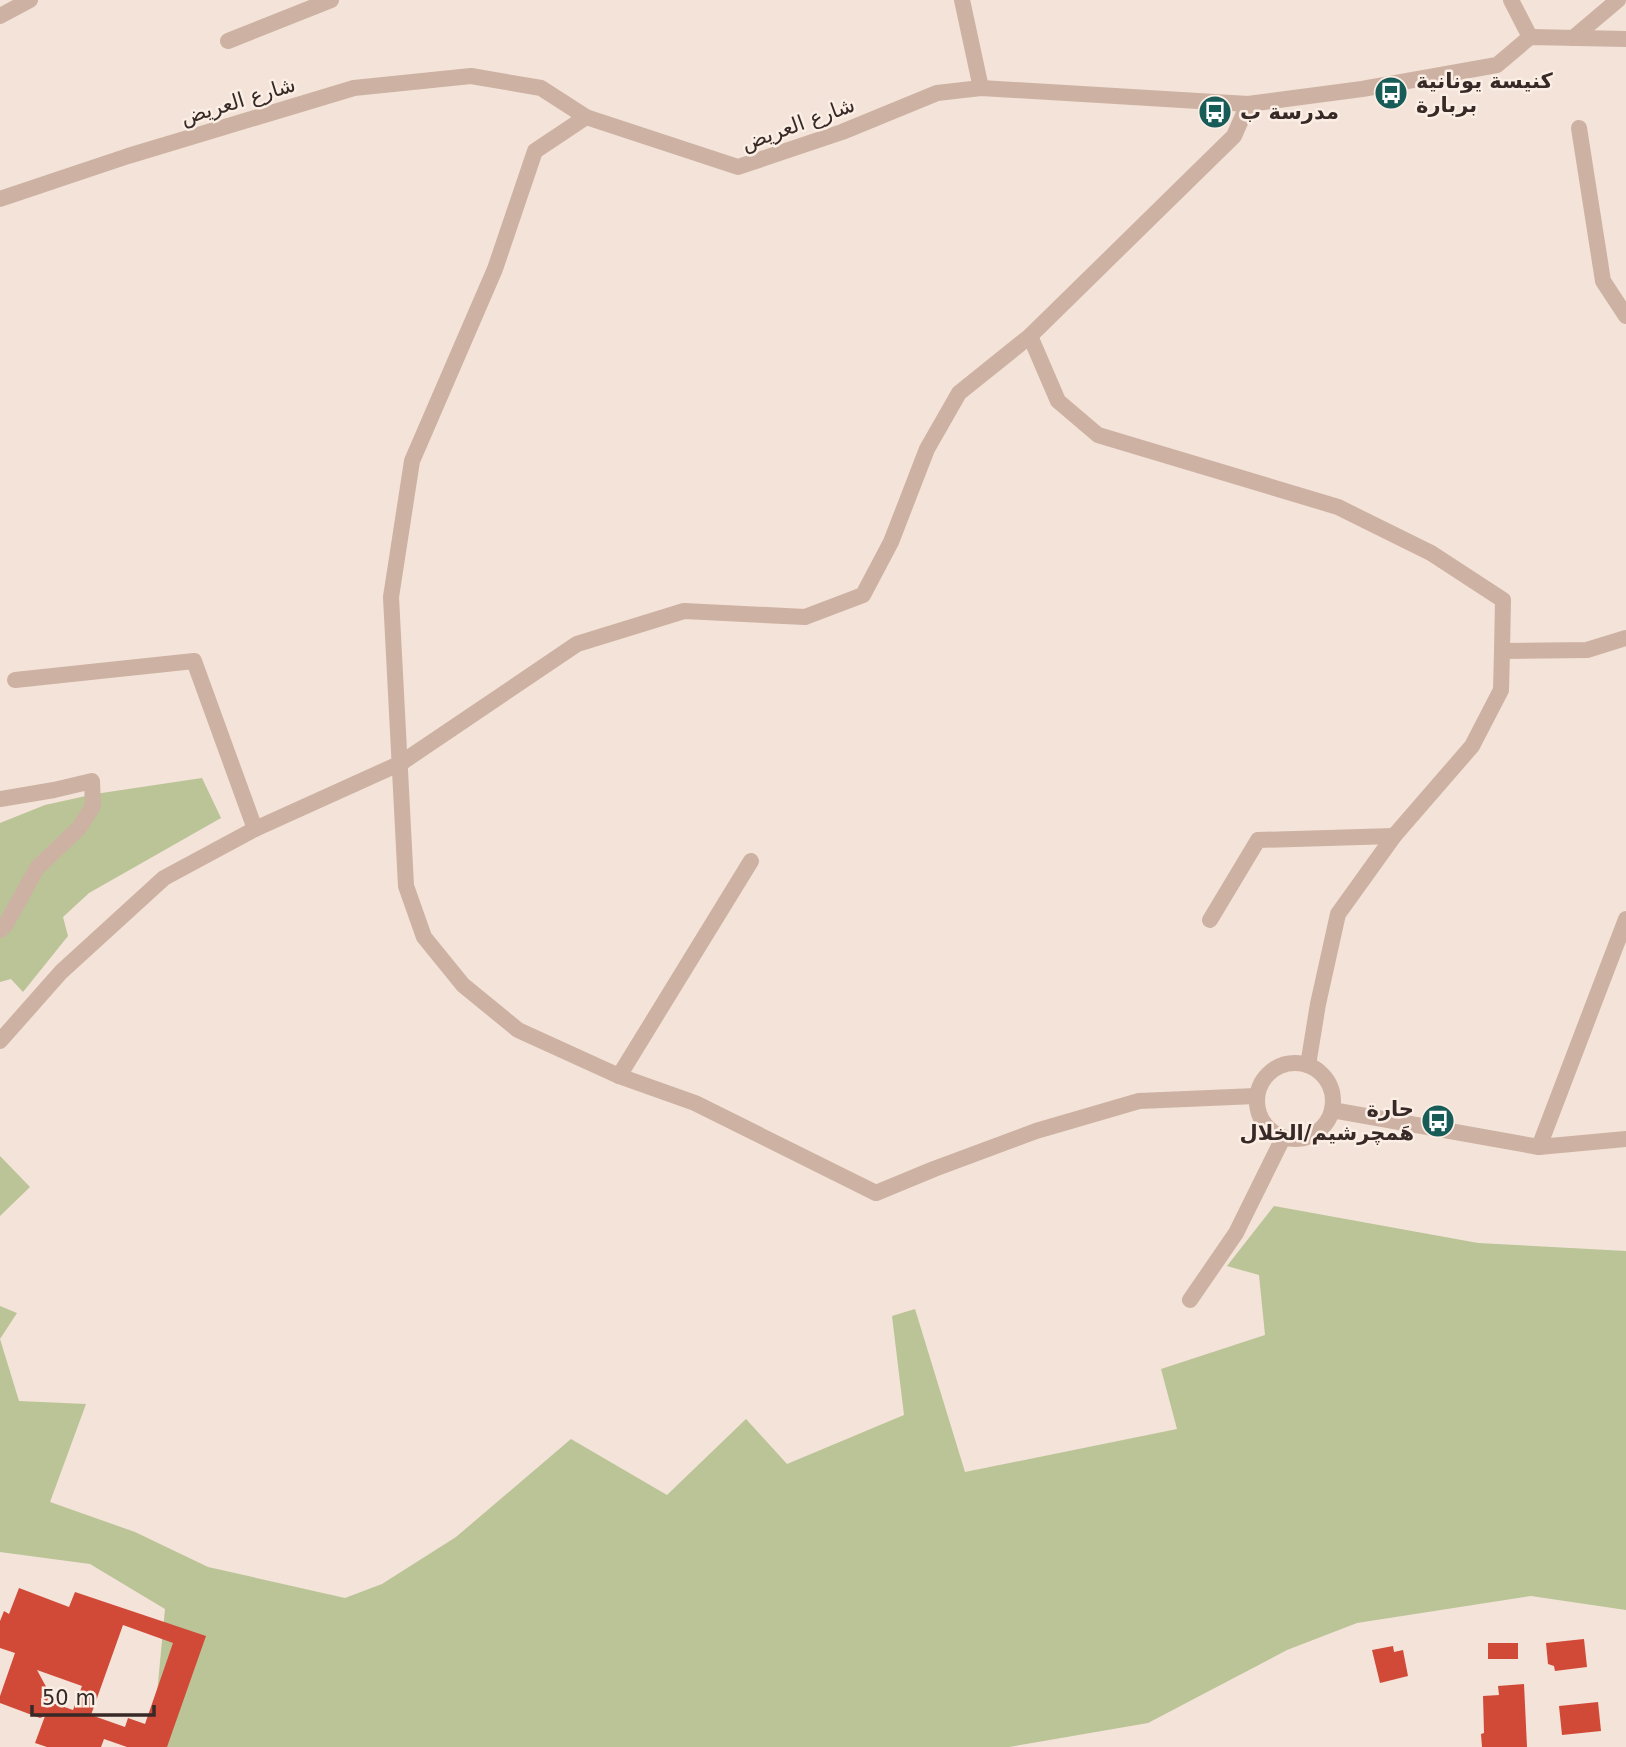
<svg xmlns="http://www.w3.org/2000/svg" width="1626" height="1747" viewBox="0 0 1626 1747" font-family="'DejaVu Sans','Noto Sans Arabic',sans-serif">
  <style>
    .green { fill: #bac497 }
    .building { fill: #d14a38; fill-rule: evenodd }
    .lines { fill: none; stroke-linecap: round; stroke-linejoin: round }
    .street { stroke: #cdb1a3; stroke-width: 16 }
    .labels { text-anchor: middle; stroke-width: 5; stroke-linejoin: round; paint-order: stroke }
    .poi-label { font-size: 21px; font-weight: bold; fill: #372926; stroke: #fbeee5; text-anchor: start }
    .street-label { font-size: 21px; fill: #372926; stroke: #fbeee5 }
  </style>
  <rect width="100%" height="100%" fill="#f3e3d8"/>
  <g class="green">
    <path d="M202,778L221,818L89,893L63,917L68,936L23,992L11,979L0,982V823L45,805L95,794Z"/>
    <path d="M0,1156L30,1187L0,1216Z"/>
    <path d="M1274,1206L1478,1243L1626,1251V1610L1531,1596L1357,1623L1287,1650L1148,1723L1009,1747H152L165,1609L90,1564L0,1552V1306L17,1313L0,1339L19,1401L86,1404L50,1502L135,1532L208,1567L345,1598L382,1584L456,1537L571,1439L667,1495L746,1419L787,1464L904,1415L892,1316L915,1309L965,1472L1177,1429L1161,1369L1265,1335L1259,1275L1227,1266Z"/>
  </g>
  <g class="building">
    <path d="M19,1588L69,1607L75,1592L206,1636L167,1747H127L104,1739L101,1747H47L35,1743L45,1716L40,1718L0,1703V1696L15,1653L0,1648V1621L4,1611L9,1614ZM123,1625L173,1643L145,1724L128,1718L125,1727L91,1715ZM37,1670L82,1686L73,1710L47,1701L50,1694Z"/>
    <path d="M1584,1639L1587,1667L1555,1671L1554,1666L1548,1664L1546,1643Z"/>
    <rect x="1488" y="1643" width="30" height="16"/>
    <path d="M1393,1646L1394,1652L1403,1650L1408,1676L1380,1683L1372,1650Z"/>
    <path d="M1524,1684L1527,1747H1482L1481,1734L1484,1733L1483,1696L1499,1695L1498,1686Z"/>
    <path d="M1598,1702L1601,1731L1562,1735L1559,1706Z"/>
  </g>
  <g class="lines">
    <g class="street">
      <path d="M962,0L981,88"/>
      <path d="M1511,0L1530,37"/>
      <path d="M0,16L30,0"/>
      <path d="M1573,38L1618,0"/>
      <path d="M228,41L331,0"/>
      <path d="M586,117L535,151L495,269L412,461L391,597L406,886L424,937L463,985L518,1030L619,1076L695,1103L876,1193L934,1169L1036,1131L1139,1101L1256,1096"/>
      <path d="M1579,128L1603,281L1626,316"/>
      <path d="M0,199L128,156L354,88L471,76L541,88L586,117L738,167L842,132L937,93L981,88L1248,104L1362,89L1497,65L1530,37L1626,39"/>
      <path d="M1030,336L1058,401L1098,435L1338,507L1431,553L1503,600L1502,651L1587,650L1626,638"/>
      <path d="M15,680L194,661L255,829"/>
      <path d="M0,799L54,790L92,781L93,806L79,828L37,868L6,924L0,930"/>
      <path d="M1210,920L1258,840L1394,836"/>
      <path d="M0,1041L61,972L164,878L255,829L401,763L577,644L684,611L805,617L863,595L891,542L927,449L959,393L1030,336L1234,136L1248,104"/>
      <circle cx="1295" cy="1101" r="38"/>
      <path d="M1308,1065L1318,1004L1338,914L1394,836L1472,746L1501,690L1502,651"/>
      <path d="M619,1076L751,861"/>
      <path d="M1332,1110L1539,1147L1626,1139"/>
      <path d="M1539,1147L1626,919"/>
      <path d="M1190,1300L1236,1233L1283,1138"/>
    </g>
  </g>
  <defs>
    <symbol id="bus-disc" viewBox="-11 -11 22 22"><circle r="9.5" fill="#185c58" stroke="#fbeee5"/><path d="M-5-6H5V4H4V6H2V4H-2V6H-4V4H-5ZM-3.5-4V0h7V-4ZM-3.5 1.2v1.5H-2V1.2ZM2 1.2v1.5H3.5V1.2Z" fill="#fff"/></symbol>
  </defs>
  <g fill-rule="evenodd">
    <use href="#bus-disc" x="1372" y="74" width="38" height="38"/>
    <use href="#bus-disc" x="1196" y="93" width="38" height="38"/>
    <use href="#bus-disc" x="1419" y="1102" width="38" height="38"/>
  </g>
  <g class="labels">
    <g class="poi-label">
      <text x="1416" y="88">كنيسة يونانية<tspan x="1416" dy="24">بربارة</tspan></text>
      <text x="1240" y="119">مدرسة ب</text>
      <text x="1414" y="1116" text-anchor="end">حارة<tspan x="1414" dy="24">هَمچرشيم/الخلال</tspan></text>
    </g>
    <g class="street-label">
      <text transform="translate(238 101) rotate(-17)" y="7">شارع العريض</text>
      <text transform="translate(798 124) rotate(-20)" y="7">شارع العريض</text>
    </g>
  </g>
  <path d="M32 1705v10h122v-10" fill="none" stroke="#372926" stroke-width="3.5"/>
  <text x="42" y="1705" font-size="21" fill="#372926" stroke="#fbeee5" stroke-width="5" paint-order="stroke">50 m</text>
</svg>
